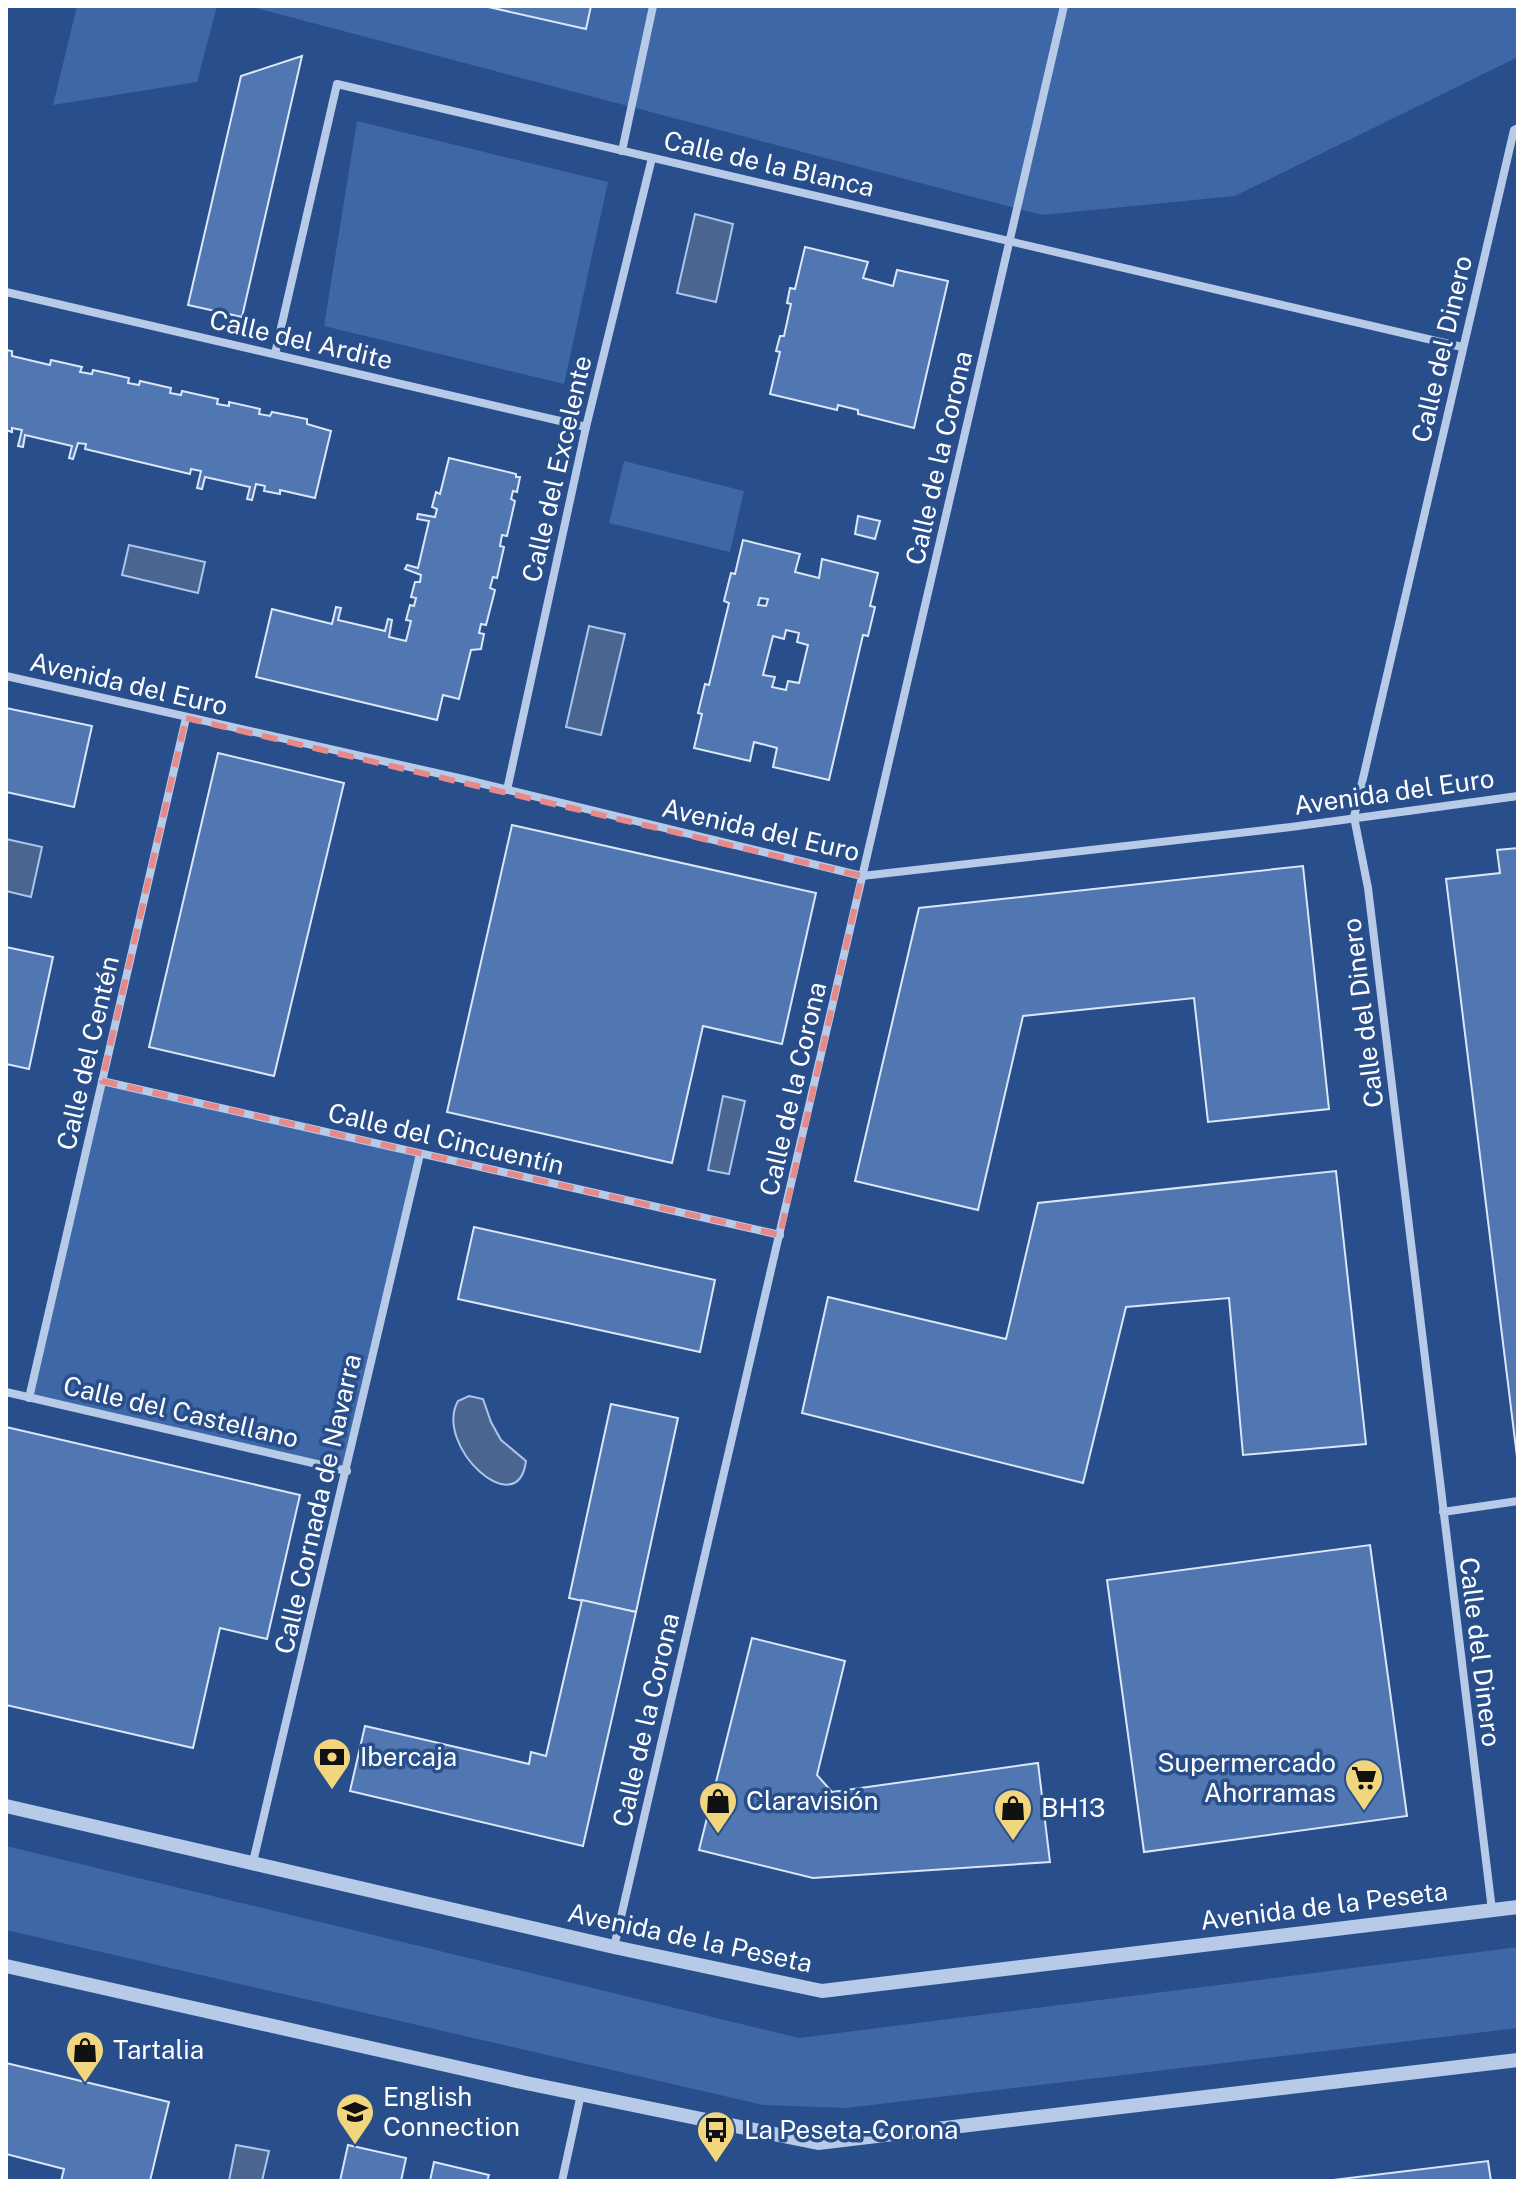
<svg xmlns="http://www.w3.org/2000/svg" width="1524" height="2187" viewBox="0 0 1524 2187" font-family="'Public Sans',sans-serif">
  <style>
    .green { fill: #3d67a7 }
    .water { fill: #4b6591; stroke: #acc5ea; stroke-width: 2 }
    .building { fill: #5177b2; stroke: #dbe6f7; stroke-width: 2; fill-rule: evenodd }
    .lines { fill: none; stroke-linecap: round; stroke-linejoin: round }
    .minor { stroke: #b7cbe9; stroke-width: 8 }
    .tertiary { stroke: #b7cbe9; stroke-width: 14 }
    .marked { fill: none; stroke: #e88989; stroke-width: 6; stroke-dasharray: 16 10; stroke-linejoin: round }
    .labels { text-anchor: middle; stroke-width: 7; stroke-linejoin: round; paint-order: stroke }
    .street-label { font-size: 26px; fill: #fff; stroke: #284e8b }
    .poi-label { font-size: 26px; fill: #fff; stroke: #284e8b; text-anchor: start }
  </style>
  <rect width="100%" height="100%" fill="#284e8b"/>
  <g class="green">
    <path d="M77,6H217L197,82L53,105Z"/>
    <path d="M248,6H1518V57L1235,196L1042,215Z"/>
    <path d="M357,121L608,182L564,384L324,326Z"/>
    <path d="M624,461L744,491L730,552L609,523Z"/>
    <path d="M102,1081L420,1154L347,1471L29,1398Z"/>
    <path d="M6,1846L799,2038L1518,1947V2028L846,2108L763,2105L6,1930Z"/>
  </g>
  <g class="water">
    <path d="M695,214L733,224L716,302L677,293Z"/>
    <path d="M129,545L205,562L198,593L122,575Z"/>
    <path d="M589,626L625,634L601,735L566,727Z"/>
    <path d="M6,839L42,847L31,897L6,891Z"/>
    <path d="M723,1096L745,1101L729,1174L708,1170Z"/>
    <path d="M469,1396L483,1399L491,1422L501,1440L526,1461C518,1524 433,1446 458,1401Z"/>
    <path d="M236,2145L269,2151L262,2181H229Z"/>
  </g>
  <g class="building">
    <path d="M484,6H591L586,29Z"/>
    <path d="M302,56L242,317L188,305L241,76Z"/>
    <path d="M805,247L868,262L863,278L893,286L897,270L948,281L914,428L858,414V410L838,405L837,410L770,394L780,352L776,351L780,336H784L791,304L787,303L790,288L795,289Z"/>
    <path d="M6,350L12,351V356L50,365L51,360L82,367L80,372L92,374L93,370L129,378L128,383L139,385L140,381L171,388L170,393L181,395L182,391L218,399L217,404L229,406V402L260,409L259,414L270,416L272,412L307,419V424L331,431L315,498L280,490V494L264,491L265,486L256,484L252,500L247,499L250,487L205,477L202,489L197,488L201,471L191,469L190,474L85,449L86,444L78,443L73,459L69,458L72,446L25,435L23,447L18,446L22,430L12,428V432L6,430Z"/>
    <path d="M449,458L516,474V477H520L517,492L513,491L511,499L515,501L507,536L502,535L500,546L504,547L497,578L493,577L490,588L495,590L486,625L481,624L479,633L484,634L481,649L471,650L459,699L443,695L437,720L256,677L272,609L332,624L336,607L341,608L338,620L385,631L388,619L392,620L389,637L406,641L411,621L406,620L410,605L414,606L416,598L411,597L415,582H420L421,575L405,569L407,565L418,568L429,521L417,519L418,514L435,517L437,509L432,507L436,492L440,494Z"/>
    <path d="M858,516L880,521L875,539L855,534Z"/>
    <path d="M743,540L800,554L795,572L819,578L822,559L878,573L870,606L875,607L868,636L863,635L829,780L773,767L777,748L754,742L750,761L694,748L702,714L698,713L705,684L709,685L729,603L724,601L731,573L735,574ZM760,598L768,599L766,606L758,605ZM786,630L799,633L797,642L808,645L799,683L788,681L786,690L772,687L775,677L763,675L773,636L784,639Z"/>
    <path d="M6,708L92,726L74,807L6,792Z"/>
    <path d="M218,753L344,783L274,1076L149,1047Z"/>
    <path d="M512,825L816,893L782,1044L703,1026L672,1163L447,1112Z"/>
    <path d="M1518,848V1465L1446,879L1500,873L1497,850Z"/>
    <path d="M1303,866L1329,1109L1208,1122L1194,998L1023,1016L978,1210L855,1181L919,908Z"/>
    <path d="M6,947L53,957L29,1069L6,1064Z"/>
    <path d="M1336,1171L1366,1444L1243,1455L1229,1298L1126,1307L1083,1483L802,1413L828,1297L1006,1339L1038,1203Z"/>
    <path d="M474,1227L715,1280L700,1352L458,1299Z"/>
    <path d="M611,1404L678,1418L636,1612L569,1598Z"/>
    <path d="M6,1427L300,1495L267,1639L220,1628L193,1748L6,1705Z"/>
    <path d="M1370,1545L1407,1816L1144,1852L1107,1580Z"/>
    <path d="M582,1600L636,1612L583,1846L350,1791L365,1726L529,1764L531,1752L546,1756Z"/>
    <path d="M752,1638L845,1661L817,1775L832,1792L1038,1763L1050,1862L813,1878L699,1850Z"/>
    <path d="M6,2063L169,2102L150,2181H61L64,2169L6,2154Z"/>
    <path d="M348,2145L406,2158L401,2181H340Z"/>
    <path d="M1488,2161L1491,2181H1325Z"/>
    <path d="M434,2162L489,2175L487,2181H430Z"/>
  </g>
  <g class="lines">
    <g class="minor">
      <path d="M622,151L653,6"/>
      <path d="M6,292L586,427"/>
      <path d="M275,354L337,84L1462,347"/>
      <path d="M6,676L463,779L862,876L1291,827L1518,796"/>
      <path d="M507,790L586,427L652,158"/>
      <path d="M102,1081L780,1235"/>
      <path d="M6,1392L347,1471"/>
      <path d="M29,1398L186,718"/>
      <path d="M1443,1512L1518,1501"/>
      <path d="M253,1862L420,1154"/>
      <path d="M1492,1910L1368,888L1354,817L1514,130L1518,128"/>
      <path d="M614,1947L1064,6"/>
      <path d="M562,2181L581,2094"/>
    </g>
    <g class="tertiary">
      <path d="M6,1806L614,1947L822,1991L1518,1907"/>
      <path d="M6,1966L526,2083L818,2143L1518,2060"/>
    </g>
  </g>
  <path class="marked" d="M186,718L862,876L780,1235L102,1081Z"/>
  <defs>
    <symbol id="bank-pin" viewBox="-11 -11 22 30"><path d="M0 17L-7.5 6A9.5 9.5 0 1 1 7.5 6Z" fill="#f1d67d" stroke="#284e8b"/><path d="M-6-4H6V4H-6ZM0-2.3a2.3 2.3 0 1 0 0 4.6a2.3 2.3 0 1 0 0-4.6Z" fill="#111"/></symbol>
    <symbol id="supermarket-pin" viewBox="-11 -11 22 30"><path d="M0 17L-7.5 6A9.5 9.5 0 1 1 7.5 6Z" fill="#f1d67d" stroke="#284e8b"/><path d="M-6-5.5h2.5l.6 2H6L4.5 2H-2.5L-4.4-4H-6ZM-1.5 3.2a1.3 1.3 0 1 0 .1 0ZM3 3.2a1.3 1.3 0 1 0 .1 0Z" fill="#111"/></symbol>
    <symbol id="shop-pin" viewBox="-11 -11 22 30"><path d="M0 17L-7.5 6A9.5 9.5 0 1 1 7.5 6Z" fill="#f1d67d" stroke="#284e8b"/><path d="M-5-2.5h2.3a2.7 3.5 0 0 1 5.4 0H5L5.5 6h-11ZM-1.5-2.5h3a1.5 2.3 0 0 0-3 0Z" fill="#111"/></symbol>
    <symbol id="school-pin" viewBox="-11 -11 22 30"><path d="M0 17L-7.5 6A9.5 9.5 0 1 1 7.5 6Z" fill="#f1d67d" stroke="#284e8b"/><path d="M0-5L7-2L0 1L-7-2ZM-4 1L0 2.5L4 1V4Q0 6-4 4Z" fill="#111"/></symbol>
    <symbol id="bus-pin" viewBox="-11 -11 22 30"><path d="M0 17L-7.5 6A9.5 9.5 0 1 1 7.5 6Z" fill="#f1d67d" stroke="#284e8b"/><path d="M-5-6H5V4H4V6H2V4H-2V6H-4V4H-5ZM-3.5-4V0h7V-4ZM-3.5 1.2v1.5H-2V1.2ZM2 1.2v1.5H3.5V1.2Z" fill="#111"/></symbol>
  </defs>
  <g fill-rule="evenodd">
    <use href="#bank-pin" x="310" y="1735" width="44" height="60"/>
    <use href="#supermarket-pin" x="1342" y="1756" width="44" height="60"/>
    <use href="#shop-pin" x="696" y="1779" width="44" height="60"/>
    <use href="#shop-pin" x="991" y="1786" width="44" height="60"/>
    <use href="#shop-pin" x="63" y="2028" width="44" height="60"/>
    <use href="#school-pin" x="333" y="2090" width="44" height="60"/>
    <use href="#bus-pin" x="694" y="2108" width="44" height="60"/>
  </g>
  <g class="labels">
    <g class="street-label">
      <text transform="translate(769 164) rotate(13)" y="9">Calle de la Blanca</text>
      <text transform="translate(301 340) rotate(13)" y="9">Calle del Ardite</text>
      <text transform="translate(1442 349) rotate(-77)" y="9">Calle del Dinero</text>
      <text transform="translate(939 458) rotate(-77)" y="9">Calle de la Corona</text>
      <text transform="translate(557 469) rotate(-77)" y="9">Calle del Excelente</text>
      <text transform="translate(129 684) rotate(13)" y="9">Avenida del Euro</text>
      <text transform="translate(1394 792) rotate(-8)" y="9">Avenida del Euro</text>
      <text transform="translate(761 830) rotate(13)" y="9">Avenida del Euro</text>
      <text transform="translate(1363 1013) rotate(-97)" y="9">Calle del Dinero</text>
      <text transform="translate(88 1053) rotate(-77)" y="9">Calle del Centén</text>
      <text transform="translate(793 1089) rotate(-77)" y="9">Calle de la Corona</text>
      <text transform="translate(446 1139) rotate(13)" y="9">Calle del Cincuentín</text>
      <text transform="translate(181 1412) rotate(13)" y="9">Calle del Castellano</text>
      <text transform="translate(318 1504) rotate(-77)" y="9">Calle Cornada de Navarra</text>
      <text transform="translate(1480 1652) rotate(83)" y="9">Calle del Dinero</text>
      <text transform="translate(646 1720) rotate(-77)" y="9">Calle de la Corona</text>
      <text transform="translate(1324 1906) rotate(-7)" y="9">Avenida de la Peseta</text>
      <text transform="translate(690 1938) rotate(12)" y="9">Avenida de la Peseta</text>
    </g>
    <g class="poi-label">
      <text x="360" y="1766">Ibercaja</text>
      <text x="1336" y="1772" text-anchor="end">Supermercado<tspan x="1336" dy="30">Ahorramas</tspan></text>
      <text x="746" y="1810">Claravisión</text>
      <text x="1041" y="1817">BH13</text>
      <text x="113" y="2059">Tartalia</text>
      <text x="383" y="2106">English<tspan x="383" dy="30">Connection</tspan></text>
      <text x="744" y="2139">La Peseta-Corona</text>
    </g>
  </g>
  <rect width="1524" height="2187" fill="none" stroke="#ffffff" stroke-width="16"/>
</svg>
